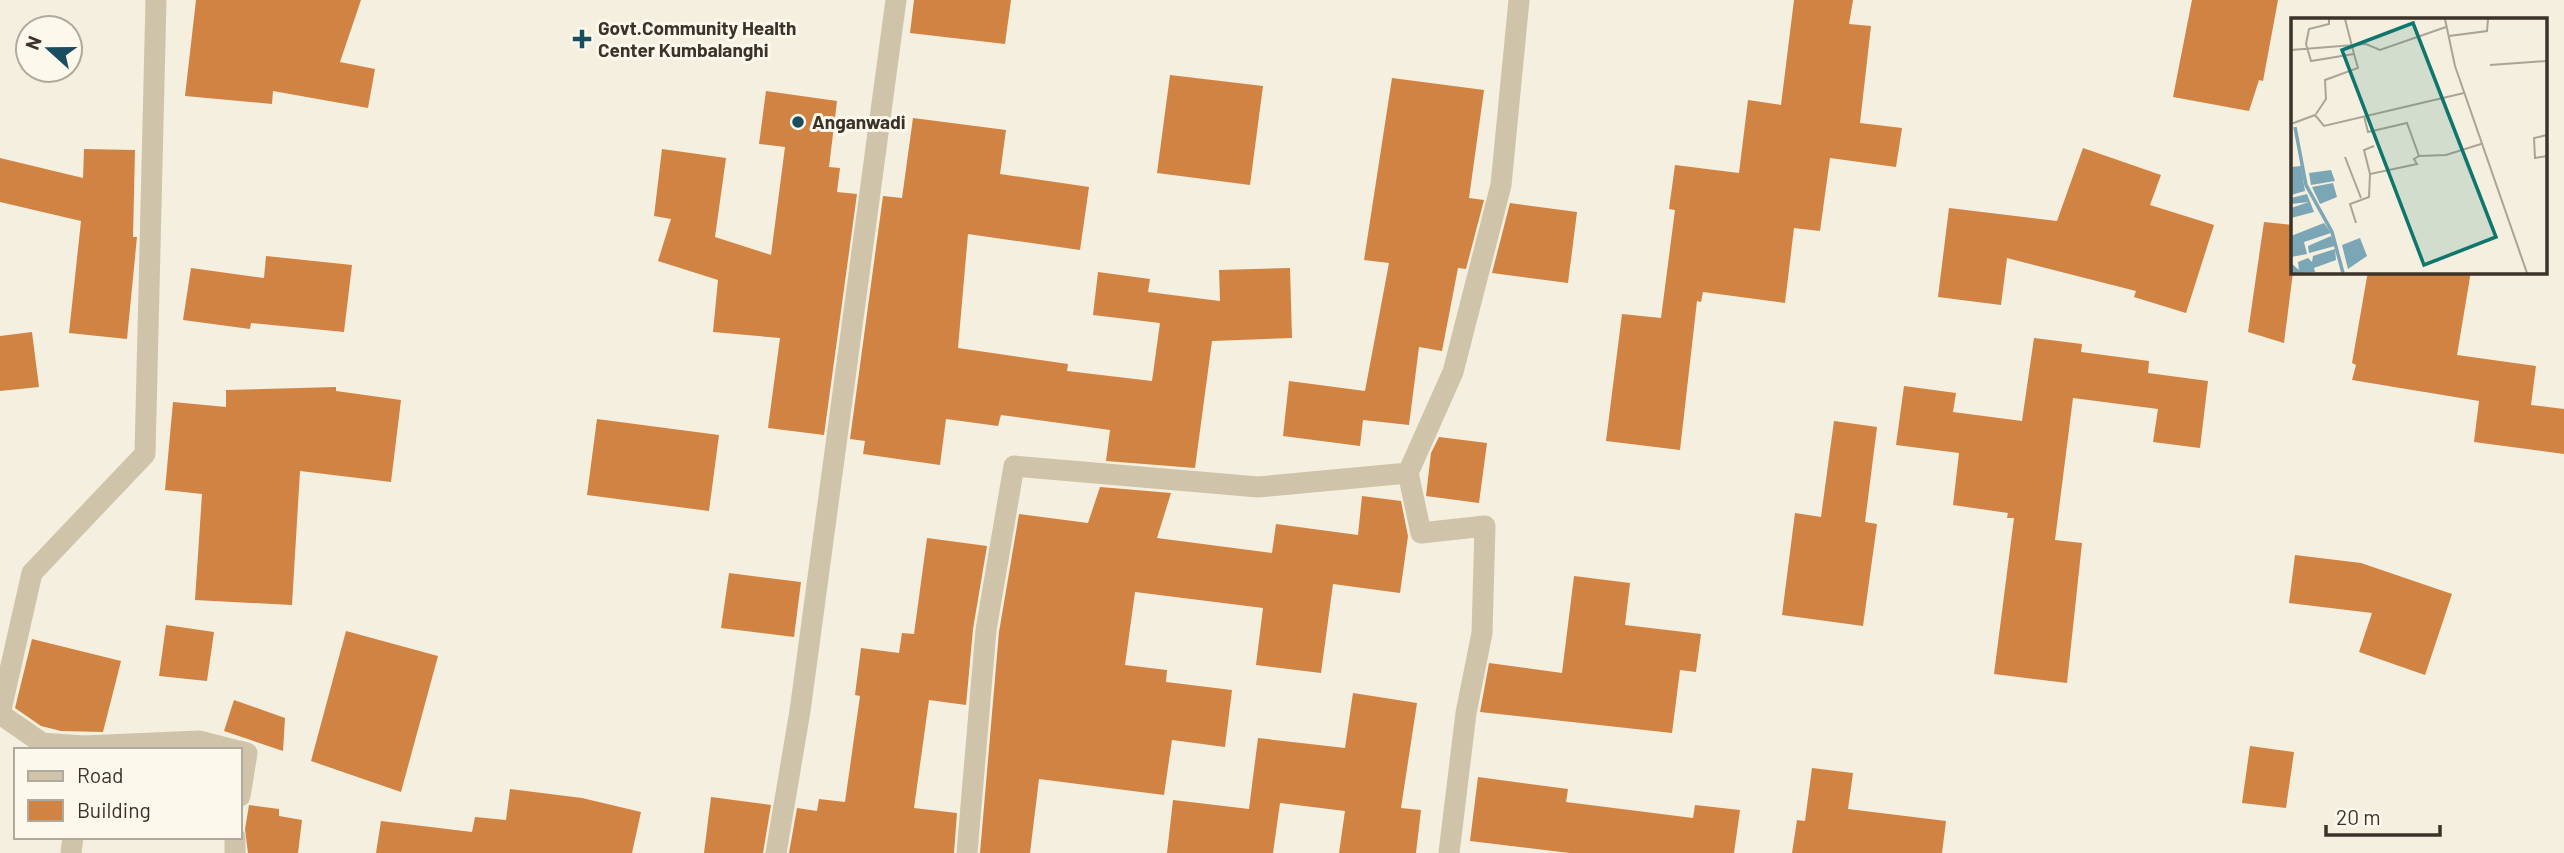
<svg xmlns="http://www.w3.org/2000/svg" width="2564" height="853" viewBox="0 0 2564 853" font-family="Barlow,sans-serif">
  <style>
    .building { fill: #d08342 }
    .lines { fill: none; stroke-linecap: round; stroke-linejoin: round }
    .street { stroke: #cfc3a9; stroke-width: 21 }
    .poi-dot { fill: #1b4d61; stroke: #fcf8ec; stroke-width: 2.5 }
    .labels { text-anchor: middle; stroke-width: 6; stroke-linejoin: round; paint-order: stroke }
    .poi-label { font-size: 19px; font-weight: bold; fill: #3b3329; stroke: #fcf8ec; text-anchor: start }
    .inset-river { fill: none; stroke: #7ba6b5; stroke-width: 3.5 }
    .inset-road { fill: none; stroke: #aba496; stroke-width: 2 }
    .view { fill: #0f766e; fill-opacity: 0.15; stroke: #0f766e; stroke-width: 3.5 }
    .inset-edge { fill: none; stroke: #3b3329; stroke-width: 3.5 }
  </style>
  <rect width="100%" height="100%" fill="#f5efdf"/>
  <g class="building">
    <path d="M196,0H361L340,62L375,69L368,108L273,91L272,104L185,96Z"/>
    <path d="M914,0H1011L1005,44L910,33Z"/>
    <path d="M1794,0H1853L1849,24L1871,26L1860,123L1902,128L1896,167L1830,158L1820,231L1794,228L1785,303L1703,292L1701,302L1697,301L1680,450L1606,441L1622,314L1661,318L1675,210L1669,209L1675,165L1739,173L1748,100L1781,105Z"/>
    <path d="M2192,0H2278L2263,81L2259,80L2249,111L2173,97Z"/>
    <path d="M1170,75L1263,86L1250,185L1157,173Z"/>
    <path d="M1392,78L1484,90L1469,198L1484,200L1466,269L1458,268L1442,351L1419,347L1409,425L1363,420L1360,446L1283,436L1289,381L1365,391L1389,263L1364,260Z"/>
    <path d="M766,91L837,101L829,167L840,168L837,192L857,194L824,435L768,428L780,338L713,332L718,280L658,261L671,219L654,216L662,149L726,158L715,237L771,255L785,147L759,144Z"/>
    <path d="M913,118L1006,130L1000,174L1089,187L1080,250L968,234L958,348L1068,364L1067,371L1152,381L1160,323L1093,315L1098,272L1150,279L1148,292L1220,301L1219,270L1290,268L1292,338L1212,341L1195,468L1106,461L1110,430L1001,415L998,426L946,419L940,465L863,454L865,441L850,439L883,196L902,198Z"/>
    <path d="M2083,148L2161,175L2150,205L2214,225L2186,313L2134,297L2136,291L2007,258L2001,305L1938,297L1949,208L2057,221Z"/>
    <path d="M84,149L135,150L133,237H137L127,339L69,333L81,221L0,202V158L83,178Z"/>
    <path d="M1510,203L1577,212L1568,283L1492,273Z"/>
    <path d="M2264,222L2293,225V272L2284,343L2248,332Z"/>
    <path d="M266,256L352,265L344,332L251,323L250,329L183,320L191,268L264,278Z"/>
    <path d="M2368,271H2471L2457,355L2536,366L2531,405L2564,409V454L2474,442L2479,401L2352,380L2356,365L2352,363Z"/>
    <path d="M32,332L39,387L0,391V336Z"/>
    <path d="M2034,338L2082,344L2081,352L2149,361L2148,373L2208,381L2200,448L2153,442L2158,409L2073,398L2055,540L2082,543L2067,683L1994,674L2014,518H2007L2008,513L1953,505L1959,453L1896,445L1904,386L1956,393L1953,412L2022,421Z"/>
    <path d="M336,387V391L401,400L391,482L300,471L292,605L195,600L202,494L165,490L173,402L226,407V390Z"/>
    <path d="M597,419L719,435L709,511L587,495Z"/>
    <path d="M1834,421L1877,427L1865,522L1877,524L1863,626L1782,615L1795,513L1821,517Z"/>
    <path d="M1439,437L1487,443L1479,503L1426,496L1431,453Z"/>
    <path d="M1100,487L1171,493L1157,538L1272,553L1276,524L1358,535L1362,496L1401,501L1408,536L1400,593L1333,584L1321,673L1256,665L1263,608L1135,592L1125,665L1167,670L1166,682L1232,690L1225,747L1172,740L1164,795L1039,779L1030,853H980L999,632L1019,514L1088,523Z"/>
    <path d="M927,538L987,546L973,629L966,705L929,700L914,808L957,813L954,853H789L797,808L817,811L819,799L845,802L860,696L855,695L861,648L899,653L902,633L914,634Z"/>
    <path d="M2295,555L2361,563L2452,594L2425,675L2359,652L2372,613L2289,603Z"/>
    <path d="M729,573L801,582L794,637L721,628Z"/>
    <path d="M1574,576L1630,583L1625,625L1701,634L1696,672L1680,670L1672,733L1480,712L1489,663L1562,673Z"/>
    <path d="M166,625L214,632L207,681L159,676Z"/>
    <path d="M346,631L438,656L401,792L311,761Z"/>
    <path d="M32,639L121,661L103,732L61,731L41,726L15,708Z"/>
    <path d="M1353,693L1417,703L1401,808L1421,810L1416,853H1339L1345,811L1280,803L1273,853H1167L1173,800L1249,809L1258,738L1345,748Z"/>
    <path d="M234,700L285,718L283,751L224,731Z"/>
    <path d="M2250,746L2294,752L2286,808L2242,803Z"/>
    <path d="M1812,768L1853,773L1848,809L1946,821L1942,853H1792L1797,820L1805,821Z"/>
    <path d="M1478,777L1568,789L1566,802L1693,818L1695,805L1740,810L1734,853H1570L1470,841Z"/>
    <path d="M510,789L582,798L641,812L632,853H376L381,821L472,832L475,817L506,820Z"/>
    <path d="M711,797L771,805L763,853H704Z"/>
    <path d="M249,805L279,809V816L302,820L298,853H248L245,829Z"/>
  </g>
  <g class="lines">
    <g class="street">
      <path d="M1408,473L1421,533L1485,526L1482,633L1466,713L1449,853"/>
      <path d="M0,714L32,573L145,454L156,0"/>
      <path d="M0,714L42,743L83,746V750"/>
      <path d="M83,746L199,741L234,750"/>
      <path d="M240,751L247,753L240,796"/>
      <path d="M71,853L73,837"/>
      <path d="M235,853V837"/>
      <path d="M776,853L800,711L896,0"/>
      <path d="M967,853L986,630L1014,466L1258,487L1408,473L1453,372L1501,185L1519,0"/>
    </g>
  </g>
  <g class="poi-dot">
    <path d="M578.5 28.5h7v7h7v7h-7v7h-7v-7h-7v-7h7z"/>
    <circle cx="798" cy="122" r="7"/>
  </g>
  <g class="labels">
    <g class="poi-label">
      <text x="598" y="35">Govt.Community Health<tspan x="598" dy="22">Center Kumbalanghi</tspan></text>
      <text x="812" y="129">Anganwadi</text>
    </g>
  </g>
  <g transform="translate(2291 18)">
    <rect width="256" height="256" fill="#f5efdf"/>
    <path d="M10,148L14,173L0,177V149ZM40,152L44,163L20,167L18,155ZM42,165L46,179L29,186L21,169ZM16,176L23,194L0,200V190L18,184L0,186V180ZM33,205L40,215L13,224L16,236L0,239V218ZM40,218L44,228L18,235L17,228ZM69,220L76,238L57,251L51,227ZM44,231L45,242L23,250L24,254L0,255V245L8,252L7,244L17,240L21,244L22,238Z" fill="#7ba6b5"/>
    <path class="inset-river" d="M4,109L15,167L41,214L52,255"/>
    <path class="inset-road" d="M38,1V6L18,11L15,26L20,43L63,36L54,1M154,1L164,48L236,255M158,18L196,13L197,1M0,32L75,26L89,32L155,9M199,47L256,43M25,96L35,81L34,62L67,50L63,36M73,98L77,114L116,105L128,138L155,137L190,126M0,106L24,97L33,108L173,75M256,117L243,120L244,140L256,138M54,139L70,180M79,156L73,132L83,128M65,205L59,186L78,179L79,156L126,146L123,141L128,138"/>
    <path class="view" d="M122,5L205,219L133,247L51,32Z"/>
    <rect width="256" height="256" class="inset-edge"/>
  </g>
  <rect x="14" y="748" width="228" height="91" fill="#fcf8ec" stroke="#afa99e" stroke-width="2"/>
  <rect x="28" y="771" width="35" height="10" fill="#cfc3a9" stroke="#afa99e" stroke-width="2"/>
  <text x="77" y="783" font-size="21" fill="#3b3329">Road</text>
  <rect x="28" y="800" width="35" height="21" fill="#d08342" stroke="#afa99e" stroke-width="2"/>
  <text x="77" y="818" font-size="21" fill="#3b3329">Building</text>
  <g transform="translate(49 49) rotate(291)"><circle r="33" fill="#fcf8ec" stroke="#afa99e" stroke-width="2"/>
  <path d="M0-5L12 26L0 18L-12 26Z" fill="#1b4d61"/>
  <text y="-10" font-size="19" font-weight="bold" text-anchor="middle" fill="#3b3329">N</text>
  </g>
  <path d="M2326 825v10h114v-10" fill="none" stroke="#3b3329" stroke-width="3.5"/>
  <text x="2336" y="825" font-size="21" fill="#3b3329" stroke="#fcf8ec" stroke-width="5" paint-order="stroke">20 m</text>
</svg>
